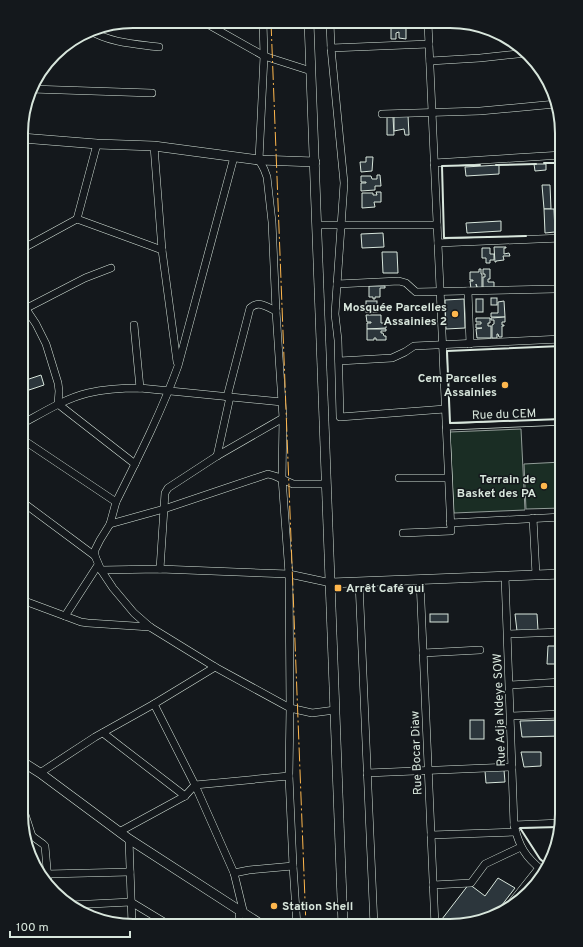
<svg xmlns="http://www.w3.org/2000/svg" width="583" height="947" viewBox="0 0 583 947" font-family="Overpass,sans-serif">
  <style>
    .green { fill: #1a2d24; stroke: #939e99 }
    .building { fill: #2c363c; stroke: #d8e6dc }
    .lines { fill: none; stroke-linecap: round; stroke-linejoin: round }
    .pedestrian-casing { stroke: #d8e6dc; stroke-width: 7 }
    .minor-casing { stroke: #d8e6dc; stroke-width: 8 }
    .tertiary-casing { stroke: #d8e6dc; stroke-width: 10 }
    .pedestrian { stroke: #14181c; stroke-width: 5.5 }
    .minor { stroke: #14181c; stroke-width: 7 }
    .tertiary { stroke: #14181c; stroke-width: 9 }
    .wall { stroke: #d8e6dc; stroke-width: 2 }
    .power { stroke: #ffb74d; stroke-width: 1; stroke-dasharray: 14 3 2 3; stroke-linecap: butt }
    .poi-dot { fill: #ffb74d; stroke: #14181c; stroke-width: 1.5 }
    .labels { text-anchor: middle; stroke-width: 3; stroke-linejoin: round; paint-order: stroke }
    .poi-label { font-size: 12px; font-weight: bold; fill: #d8e6dc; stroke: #14181c; text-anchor: end }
    .street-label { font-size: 12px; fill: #d8e6dc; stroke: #14181c }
    .rim { fill: none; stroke: #d8e6dc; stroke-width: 2 }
  </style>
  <rect width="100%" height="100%" fill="#14181c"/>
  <g class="green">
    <path d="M521,429L525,510L454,513L450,432Z"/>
    <path d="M562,462V508L526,509L524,464Z"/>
  </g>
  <g class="building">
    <path d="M394,23H406H400V26H406V39L399,38V32L396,33V39H391V28H394Z"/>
    <path d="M394,115H408L409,135H405L404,129L394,131Z"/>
    <path d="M387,117H393L394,135H387Z"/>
    <path d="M366,157H373L372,171L361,172L360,162H366Z"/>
    <path d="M534,164H546V170L535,171Z"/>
    <path d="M499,165V174L466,176L465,167Z"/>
    <path d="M377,175H380L381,186H375V190L361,191V183H366V182H361V176H371L372,179H377Z"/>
    <path d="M542,185H550L551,209H544Z"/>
    <path d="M376,192H381V202H374L375,207L362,208V193H373V195H377Z"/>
    <path d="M544,209H554L555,232L545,233Z"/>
    <path d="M501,221V231L467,233L466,223Z"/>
    <path d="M383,233L384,247L362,248L361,234Z"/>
    <path d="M494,247H506V248H504V254L509,253L510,256H503L504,260L496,261V262H495Z"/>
    <path d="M482,248H490V254H494V260H490V263H486V258H482Z"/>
    <path d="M382,252H397L398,273H383Z"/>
    <path d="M479,269H481V274H482V289H478L476,284L477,289H471L470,281H473V280H470V272H479Z"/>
    <path d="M483,269H490V279H488V282H494V288L483,289V277H485V274H483Z"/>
    <path d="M369,286H385V288H380V297H375V299H373V297H369Z"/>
    <rect x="491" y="298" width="6" height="7"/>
    <path d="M464,299L465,328L446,329L445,300Z"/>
    <rect x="476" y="299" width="7" height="13"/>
    <rect x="366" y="301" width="11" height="11"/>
    <path d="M504,301L505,317H491V313H498V302Z"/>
    <path d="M366,315H381V323H386V328L367,329V323H371V322H367Z"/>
    <path d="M505,317V322H502V325H504V326H502V337H499L498,334H497V338H492V325L494,324V320H491V318Z"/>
    <path d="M476,318H490V323H488V326H491V338H477L476,329L482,328H476V324H481V322H476Z"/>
    <path d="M367,329H386V331H381V333H383L384,336H386V340H376V338H374V340H367Z"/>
    <path d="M41,375L44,385L29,390L26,380Z"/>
    <rect x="430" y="614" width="18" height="8"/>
    <path d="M515,614H537L538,630L517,631Z"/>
    <path d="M548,646H562V664H547Z"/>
    <rect x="470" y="720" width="14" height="19"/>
    <path d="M561,720L560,736L522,737L520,721Z"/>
    <path d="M521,752H541V766L524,767Z"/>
    <path d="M504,770L505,782L486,783L485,771Z"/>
    <path d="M498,878L515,888L492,918L451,926L442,919L469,884L485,896Z"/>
  </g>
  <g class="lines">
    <defs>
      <path id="pedestrian" d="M446,427L562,422"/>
      <g id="minor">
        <path d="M202,21L264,56L311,71"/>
        <path d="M263,22L264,56L259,160L264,169L267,177L272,222L276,311L283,418L282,478L289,574L290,708L312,713L335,710"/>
        <path d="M330,22L331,48L344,183L335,314L338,340L340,417L445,409"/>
        <path d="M89,30C110,43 136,44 159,47"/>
        <path d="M331,48L429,44"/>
        <path d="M430,61L480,58L527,53"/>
        <path d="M31,89L152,93"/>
        <path d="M382,114L480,111L556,104"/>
        <path d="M154,146L162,250L177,362"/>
        <path d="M434,163L562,155"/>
        <path d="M77,219L97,144"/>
        <path d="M317,225H437"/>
        <path d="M438,243L562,238"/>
        <path d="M22,249L77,219L162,250"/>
        <path d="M337,284L399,281L406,283L416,292L555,289"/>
        <path d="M468,291L470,344"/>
        <path d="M22,303L36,324L46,344L58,383L59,391L58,404L135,464"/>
        <path d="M25,309L85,278L111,268"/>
        <path d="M134,325L140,388"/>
        <path d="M339,361L392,358L405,352L414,346L562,339"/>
        <path d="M227,397L250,308C259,300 267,307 276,311"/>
        <path d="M22,424C42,413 66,398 88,393C105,389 123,388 140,388L282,402"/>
        <path d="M22,439L116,502L110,524L100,540L95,550V556L101,570L113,588L134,613L150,627L215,667L290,708L289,776"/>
        <path d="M217,456L230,397"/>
        <path d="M399,478H448"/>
        <path d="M21,501L95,556"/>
        <path d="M116,502C138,458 161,413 178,366L234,157"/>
        <path d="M533,518L536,575"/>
        <path d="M450,523L562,517"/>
        <path d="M110,524L164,509L268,474L275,476L293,484H326"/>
        <path d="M403,533L451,531L428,23"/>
        <path d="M160,569L165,493L168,488L217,456L283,418"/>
        <path d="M101,570L160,569L289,574L331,583"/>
        <path d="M505,576L514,825C519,846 525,857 543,871"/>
        <path d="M420,580L435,926"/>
        <path d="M359,582L374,926"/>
        <path d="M21,602L22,600L65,616L98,565"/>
        <path d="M65,616L81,622L88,623L150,627"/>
        <path d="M508,634L562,632"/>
        <path d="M423,653L480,650"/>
        <path d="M215,667L154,704L195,785L234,873L244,914"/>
        <path d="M510,685L562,682"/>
        <path d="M511,716L562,714"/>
        <path d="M103,733L185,796"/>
        <path d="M40,773L95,737L154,704"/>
        <path d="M367,773L512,767"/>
        <path d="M21,802L32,836"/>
        <path d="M514,825L561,823"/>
        <path d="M25,831L43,844L45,846L48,880"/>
        <path d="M119,832L185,796L195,785L289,776L293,866L297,926"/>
        <path d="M431,835L516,832"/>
        <path d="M129,839L132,925"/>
        <path d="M234,873L249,870L293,866"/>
        <path d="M47,874L130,872"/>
        <path d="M433,885L471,883L485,864L521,847"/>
        <path d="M512,902L539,868"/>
        <path d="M70,905L131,902L169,925"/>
        <path d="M238,925L240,911"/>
      </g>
      <g id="tertiary">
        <path d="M309,22L343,926"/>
        <path d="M22,138L97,144L154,146L259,160L315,162"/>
        <path d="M331,583L562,574"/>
        <path d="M21,761L40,773L129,839L262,925"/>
      </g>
    </defs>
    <use href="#pedestrian" class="pedestrian-casing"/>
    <use href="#minor" class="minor-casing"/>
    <use href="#tertiary" class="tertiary-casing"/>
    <use href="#pedestrian" class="pedestrian"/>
    <use href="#minor" class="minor"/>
    <use href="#tertiary" class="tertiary"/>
    <g class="wall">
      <path d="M544,163H562"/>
      <path d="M480,165L442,166L444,238L526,236"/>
      <path d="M496,165L536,164"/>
      <path d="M562,419L450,423L447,351L562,346"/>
      <path d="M546,864L540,859L520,828L559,827"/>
    </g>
    <path class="power" d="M271,22L306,926"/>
  </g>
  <g class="poi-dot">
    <circle cx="455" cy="314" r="4"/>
    <circle cx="505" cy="385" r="4"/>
    <circle cx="544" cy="486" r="4"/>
    <rect x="334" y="584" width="8" height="8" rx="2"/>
    <circle cx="274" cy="906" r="4"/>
  </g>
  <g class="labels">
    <g class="poi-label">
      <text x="447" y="311">Mosquée Parcelles<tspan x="447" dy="14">Assainies 2</tspan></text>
      <text x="497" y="382">Cem Parcelles<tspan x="497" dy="14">Assainies</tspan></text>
      <text x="536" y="483">Terrain de<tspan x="536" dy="14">Basket des PA</tspan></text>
      <text x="346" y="592" text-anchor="start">Arrêt Café gui</text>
      <text x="282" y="910" text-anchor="start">Station Shell</text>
    </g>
    <g class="street-label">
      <text transform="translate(504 414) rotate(-2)" y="4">Rue du CEM</text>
      <text transform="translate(499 710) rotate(-92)" y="4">Rue Adja Ndeye SOW</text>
      <text transform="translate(416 753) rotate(-92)" y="4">Rue Bocar Diaw</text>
    </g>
  </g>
  <path d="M0 0H583V947H0ZM133 28H450A105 105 0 0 1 555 133V814A105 105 0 0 1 450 919H133A105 105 0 0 1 28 814V133A105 105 0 0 1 133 28Z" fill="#14181c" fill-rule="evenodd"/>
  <path class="rim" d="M133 28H450A105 105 0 0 1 555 133V814A105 105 0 0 1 450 919H133A105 105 0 0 1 28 814V133A105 105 0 0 1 133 28Z"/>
  <path d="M10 931v6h120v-6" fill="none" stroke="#d8e6dc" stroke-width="2"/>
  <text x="16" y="931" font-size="12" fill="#d8e6dc" stroke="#14181c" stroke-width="3" paint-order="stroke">100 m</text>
</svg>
